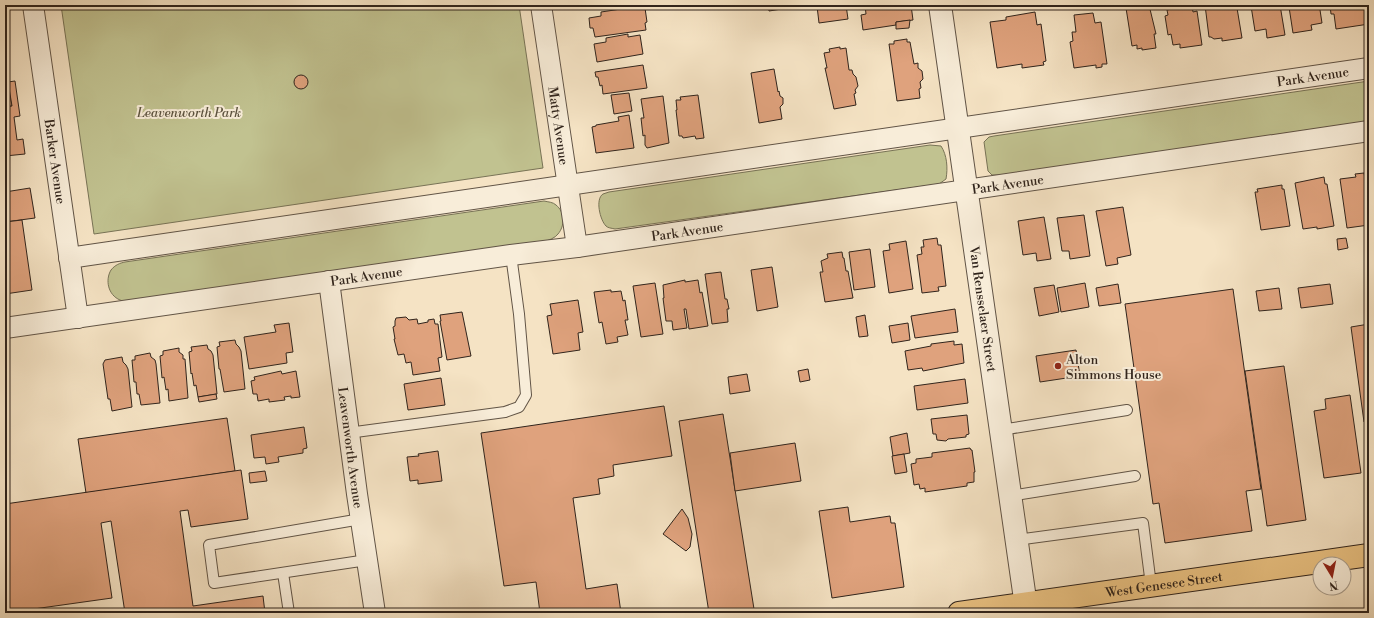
<svg xmlns="http://www.w3.org/2000/svg" width="1374" height="618" viewBox="0 0 1374 618" font-family="'Libre Bodoni',serif">
  <style>
    .green { fill: #c1c290; stroke: #787356 }
    .building { fill: #dfa27d; stroke: #30241c }
    .lines { fill: none; stroke-linecap: round; stroke-linejoin: round }
    .service-casing { stroke: #615446; stroke-width: 12 }
    .minor-casing { stroke: #615446; stroke-width: 22 }
    .tertiary-casing { stroke: #615446; stroke-width: 24 }
    .primary-casing { stroke: #30241c; stroke-width: 24 }
    .service { stroke: #f8edd9; stroke-width: 10 }
    .minor { stroke: #f8edd9; stroke-width: 20 }
    .tertiary { stroke: #f8edd9; stroke-width: 22 }
    .primary { stroke: #eac282; stroke-width: 22 }
    .poi-dot { fill: #8f2418; stroke: #f8edd9; stroke-width: 1.5 }
    .labels { text-anchor: middle; stroke-width: 4; stroke-linejoin: round; paint-order: stroke }
    .street-label { font-size: 13px; fill: #30241c; stroke: #f8edd9 }
    .park-label { font-size: 13px; font-style: italic; fill: #5c533f; stroke: #f8edd9 }
    .poi-label { font-size: 13px; fill: #30241c; stroke: #f8edd9; text-anchor: start }
  </style>
  <rect width="100%" height="100%" fill="#f5e3c4"/>
  <filter id="stains"><feTurbulence type="fractalNoise" baseFrequency=".005" numOctaves="4"/><feColorMatrix values="0 0 0 0 .2 0 0 0 0 .09 0 0 0 0 .02 0 0 0 .5 -.17"/></filter>
  <radialGradient id="worn" r=".72"><stop offset=".6" stop-color="#630" stop-opacity="0"/><stop offset="1" stop-color="#630" stop-opacity=".3"/></radialGradient>
  <g class="green">
    <path d="M61,5H519L543,168L94,234Z"/>
    <path d="M1369,81V121L1001,175H992L988,171L984,142L989,137L994,136Z"/>
    <path d="M930,145L941,146C947,155 948,168 946,179L939,184L615,229C611,228 608,228 606,226C600,220 595,199 603,194C605,193 607,193 609,192Z"/>
    <path d="M544,201C548,202 553,202 556,205C565,212 565,226 558,234C555,238 549,240 544,242L129,301C126,301 122,301 120,300C108,295 105,280 111,270C115,265 120,263 125,262Z"/>
  </g>
  <g class="building">
    <path d="M590,5H619L591,9Z"/>
    <path d="M768,5H793L794,7L769,11Z"/>
    <path d="M822,5H846L848,19L819,23L817,6Z"/>
    <path d="M865,5H911L913,20L896,22V25L863,30L861,15L866,14Z"/>
    <path d="M1127,5H1149L1156,34H1154L1156,48L1142,50V48L1137,49V45L1132,46L1126,8L1128,7Z"/>
    <path d="M1175,5H1192L1193,12L1197,11L1202,45L1180,48V44L1173,45L1171,34L1168,35L1165,16L1168,15L1167,10L1176,8Z"/>
    <path d="M1205,5H1234L1235,8H1237L1242,38L1222,41V38L1214,39L1211,37H1209Z"/>
    <path d="M1254,5H1280L1285,35L1267,38L1266,29L1255,31L1251,6Z"/>
    <path d="M1294,5H1322L1320,10L1322,23L1311,25L1312,30L1293,33L1289,7Z"/>
    <path d="M1330,5H1369V24L1336,29L1334,14H1331Z"/>
    <path d="M641,6L642,9L645,8L647,22L645,23L646,30L595,37L593,28H590L589,18L601,16V12Z"/>
    <path d="M1035,12L1037,25L1041,24L1046,61L1043,62L1044,65L1022,68V64L997,68L990,22L1006,20V17Z"/>
    <path d="M1093,13L1095,23L1101,22L1107,64H1102V67L1096,68V65L1074,68L1070,42L1073,41L1072,32H1076L1074,15Z"/>
    <path d="M910,20L909,28L896,29V22Z"/>
    <path d="M5,25L7,26L8,32L5,35Z"/>
    <path d="M628,34V37L640,35L643,54L597,62L594,44L606,42V38Z"/>
    <path d="M907,39V42H910L914,64L918,63V68L922,71L923,79L920,82L921,88L919,89L920,98L897,101L889,44H894V41Z"/>
    <path d="M840,47V49L846,48L849,70H852L853,74L856,77L858,86L855,90L856,93L854,94L856,105L834,109L825,68H827L824,53L830,52L829,49Z"/>
    <path d="M5,62L12,106L5,107Z"/>
    <path d="M643,65L647,88L603,94L602,85L600,86L598,77H596L595,72Z"/>
    <path d="M774,69L778,92L779,91L780,96L783,98V104L780,107L782,119L759,123L751,73Z"/>
    <circle cx="301" cy="82" r="7"/>
    <path d="M15,81L20,116L14,117L17,140L23,139L25,154L5,156V107L12,106L8,82Z"/>
    <path d="M629,93L632,111L614,114L611,95Z"/>
    <path d="M698,95L704,138L696,139L695,136L683,138L682,136H679L676,110H677L676,100H681L680,97Z"/>
    <path d="M663,96L669,143L647,148L645,145V135L643,136L641,118H644L641,99Z"/>
    <path d="M629,115L634,148L596,153L592,127L596,126V125L619,121L618,117Z"/>
    <path d="M1364,173L1366,185H1369V225L1347,228L1340,179L1356,177L1355,174Z"/>
    <path d="M1324,177L1325,184H1327L1334,226L1317,229V227L1303,229L1295,183Z"/>
    <path d="M1282,185V189H1284L1290,226L1261,230L1255,192H1258L1257,189Z"/>
    <path d="M30,188L35,218L5,222V192Z"/>
    <path d="M1123,207L1131,255L1117,258L1118,264L1106,266L1096,211Z"/>
    <path d="M1084,215L1090,256L1070,259L1069,251H1062L1057,218Z"/>
    <path d="M1044,217L1051,259L1037,261L1036,253L1023,255L1018,221Z"/>
    <path d="M22,220L32,290L5,294V222Z"/>
    <path d="M937,238L938,245H941L946,286L938,287L939,291L922,293L917,255L922,254L921,247H924L923,240Z"/>
    <path d="M1346,238L1348,248L1338,250L1337,239Z"/>
    <path d="M906,241L913,289L889,293L883,251L890,250L889,244Z"/>
    <path d="M870,249L875,287L854,290L849,252Z"/>
    <path d="M842,252L843,258H844L846,271H848L853,298L825,302L820,272H823L821,261L828,258L827,254Z"/>
    <path d="M772,267L778,307L757,311L751,270Z"/>
    <path d="M721,272L725,299H727L729,309H727L728,322L712,324L705,274Z"/>
    <path d="M685,280V282L698,280L700,293L702,292L708,326L689,329L686,309H684L687,328L673,330L672,321H666L663,298H664L663,285Z"/>
    <path d="M655,283L663,334L641,337L633,286Z"/>
    <path d="M1085,283L1089,307L1061,312L1057,288Z"/>
    <path d="M1118,284L1121,303L1099,306L1096,288Z"/>
    <path d="M1330,284L1333,304L1301,308L1298,288Z"/>
    <path d="M1054,285L1059,312L1039,316L1034,288Z"/>
    <path d="M1279,288L1282,309L1259,311L1256,291Z"/>
    <path d="M1233,289L1261,489L1246,491L1252,531L1165,543L1159,503L1153,504L1125,304Z"/>
    <path d="M611,290V292L621,291L623,301L625,300L628,320H625L628,335L617,337L618,342L606,344L602,322L599,323L594,292Z"/>
    <path d="M578,300L583,332L578,333L580,350L553,354L547,316L552,315L550,304Z"/>
    <path d="M955,309L958,332L915,338L911,316Z"/>
    <path d="M462,312L471,356L447,360L440,321H441L440,315Z"/>
    <path d="M865,315L868,336L859,337L856,317Z"/>
    <path d="M406,317L409,320L417,319L418,324L428,322V320L434,319L435,324H438L442,357L438,358L440,371L413,375L411,362L406,363L404,354L398,355L394,339H395L393,327L395,326V321L396,318Z"/>
    <path d="M289,323L293,352L286,353L287,363L249,369L244,337L276,332L274,325Z"/>
    <path d="M908,323L910,340L892,343L889,326Z"/>
    <path d="M1369,324V422H1364L1351,327Z"/>
    <path d="M235,340L236,344L239,347L241,351L245,389L224,392L220,369H219L217,347L220,346L219,342Z"/>
    <path d="M954,341V345L962,344L964,363L923,371L922,368L908,370L905,351L931,346V344Z"/>
    <path d="M207,345L208,349L211,351L213,355L217,394L198,397L196,385L194,386L192,373L191,374L189,352L192,351L191,347Z"/>
    <path d="M179,348V352L183,355V359H185L188,398L169,401L168,389L166,390L164,377L162,378L160,356L163,355V351Z"/>
    <path d="M1076,350L1080,376L1040,382L1036,356Z"/>
    <path d="M150,353L151,357L155,360L156,364L160,403L141,405L139,394H137L136,382H134L132,360H135V356Z"/>
    <path d="M122,357L123,362L126,365L128,369L132,407L112,411L110,399H108L103,364L105,360Z"/>
    <path d="M1284,366L1306,520L1267,526L1245,371Z"/>
    <path d="M808,369L810,380L800,382L798,371Z"/>
    <path d="M281,371L282,374L296,371L300,397L291,398V396L284,397L285,400L269,402V399L258,401L257,394H253L251,381L255,380L254,377Z"/>
    <path d="M747,374L750,391L730,394L728,377Z"/>
    <path d="M441,378L445,405L408,410L404,384Z"/>
    <path d="M965,379L968,403L917,410L914,386Z"/>
    <path d="M216,394L217,399L199,402L198,397Z"/>
    <path d="M1350,395L1361,473L1324,478L1314,411L1326,409L1325,399Z"/>
    <path d="M664,406L672,456L613,465L614,476L598,479L600,494L573,498L586,589L617,584L621,613H540L536,582L504,586L481,433Z"/>
    <path d="M723,414L754,609L731,613H709L679,421Z"/>
    <path d="M967,415L969,434L966,435V437L948,439L946,441L937,440L936,434H933L931,419Z"/>
    <path d="M227,418L235,471L86,493L78,439Z"/>
    <path d="M304,427L307,448L303,449V453L278,457L279,462L266,464L265,457L254,458L251,435Z"/>
    <path d="M907,433L910,453L893,456L890,437Z"/>
    <path d="M795,443L801,481L735,491L730,453Z"/>
    <path d="M970,448L971,450H972L975,472H974V482L967,483V486L925,492V488L920,489L919,484L914,485L911,464L916,463V459L932,457V453Z"/>
    <path d="M438,451L442,481L418,484V480L410,481L407,457L419,456L418,454Z"/>
    <path d="M904,454L907,472L895,474L892,456Z"/>
    <path d="M241,470L248,519L191,527L188,510L180,511L193,606L263,596L265,613H125L111,521L101,523L112,598L5,613V504Z"/>
    <path d="M265,471L267,481L250,483L249,473Z"/>
    <path d="M848,507L850,522L890,516L891,523H895L904,587L832,598L819,511Z"/>
    <path d="M682,509L688,518L692,534L690,547L686,551L663,534Z"/>
  </g>
  <g class="lines">
    <defs>
      <g id="service">
        <path d="M1001,430L1127,410"/>
        <path d="M348,433L505,412L519,407L526,395L519,314L511,255"/>
        <path d="M1010,496L1135,476"/>
        <path d="M361,519L209,545L214,583L367,560"/>
        <path d="M1016,540L1143,523L1151,585"/>
        <path d="M283,573L289,613"/>
      </g>
      <g id="minor">
        <path id="s1" d="M33,5L78,318"/>
        <path id="s2" d="M541,5L577,247"/>
        <path id="s3" d="M69,258L1369,68"/>
        <path id="s4" d="M329,281L357,494L375,613"/>
        <path id="s5" d="M5,328L511,255L577,247L1369,131"/>
      </g>
      <g id="tertiary">
        <path id="s6" d="M940,5L1027,613"/>
      </g>
      <g id="primary">
        <path id="s7" d="M959,613L1369,555"/>
      </g>
    </defs>
    <use href="#service" class="service-casing"/>
    <use href="#minor" class="minor-casing"/>
    <use href="#tertiary" class="tertiary-casing"/>
    <use href="#primary" class="primary-casing"/>
    <use href="#service" class="service"/>
    <use href="#minor" class="minor"/>
    <use href="#tertiary" class="tertiary"/>
    <use href="#primary" class="primary"/>
  </g>
  <circle class="poi-dot" cx="1058" cy="366" r="4"/>
  <g class="labels">
    <g class="street-label">
      <text dy="5" stroke="none"><textPath href="#s3" startOffset="1257">Park Avenue</textPath></text>
      <text dy="5" stroke="none"><textPath href="#s2" startOffset="122">Matty Avenue</textPath></text>
      <text dy="5" stroke="none"><textPath href="#s1" startOffset="158">Barker Avenue</textPath></text>
      <text dy="5" stroke="none"><textPath href="#s5" startOffset="1013">Park Avenue</textPath></text>
      <text dy="5" stroke="none"><textPath href="#s5" startOffset="689">Park Avenue</textPath></text>
      <text dy="5" stroke="none"><textPath href="#s5" startOffset="365">Park Avenue</textPath></text>
      <text dy="5" stroke="none"><textPath href="#s6" startOffset="307">Van Rensselaer Street</textPath></text>
      <text dy="5" stroke="none"><textPath href="#s4" startOffset="168">Leavenworth Avenue</textPath></text>
      <text dy="5" stroke="none"><textPath href="#s7" startOffset="207">West Genesee Street</textPath></text>
    </g>
    <g class="park-label">
      <text x="189" y="117">Leavenworth Park</text>
    </g>
    <g class="poi-label">
      <text x="1066" y="364">Alton<tspan x="1066" dy="15">Simmons House</tspan></text>
    </g>
  </g>
  <rect width="1374" height="618" fill="none" stroke="#f5e3c4" stroke-width="20"/>
  <rect x="6" y="6" width="1362" height="606" fill="none" stroke="#30241c" stroke-width="2"/>
  <rect x="10" y="10" width="1354" height="598" fill="none" stroke="#30241c"/>
  <g transform="translate(1332 576) rotate(170)"><circle r="19" fill="#f8edd9" stroke="#a89d8d"/>
  <path d="M0-3L7 15L0 10L-7 15Z" fill="#8f2418"/>
  <text y="-6" font-size="11" font-weight="bold" text-anchor="middle" fill="#30241c">N</text>
  </g>
  <rect width="100%" height="100%" filter="url(#stains)"/>
  <rect width="100%" height="100%" fill="url(#worn)"/>
</svg>
